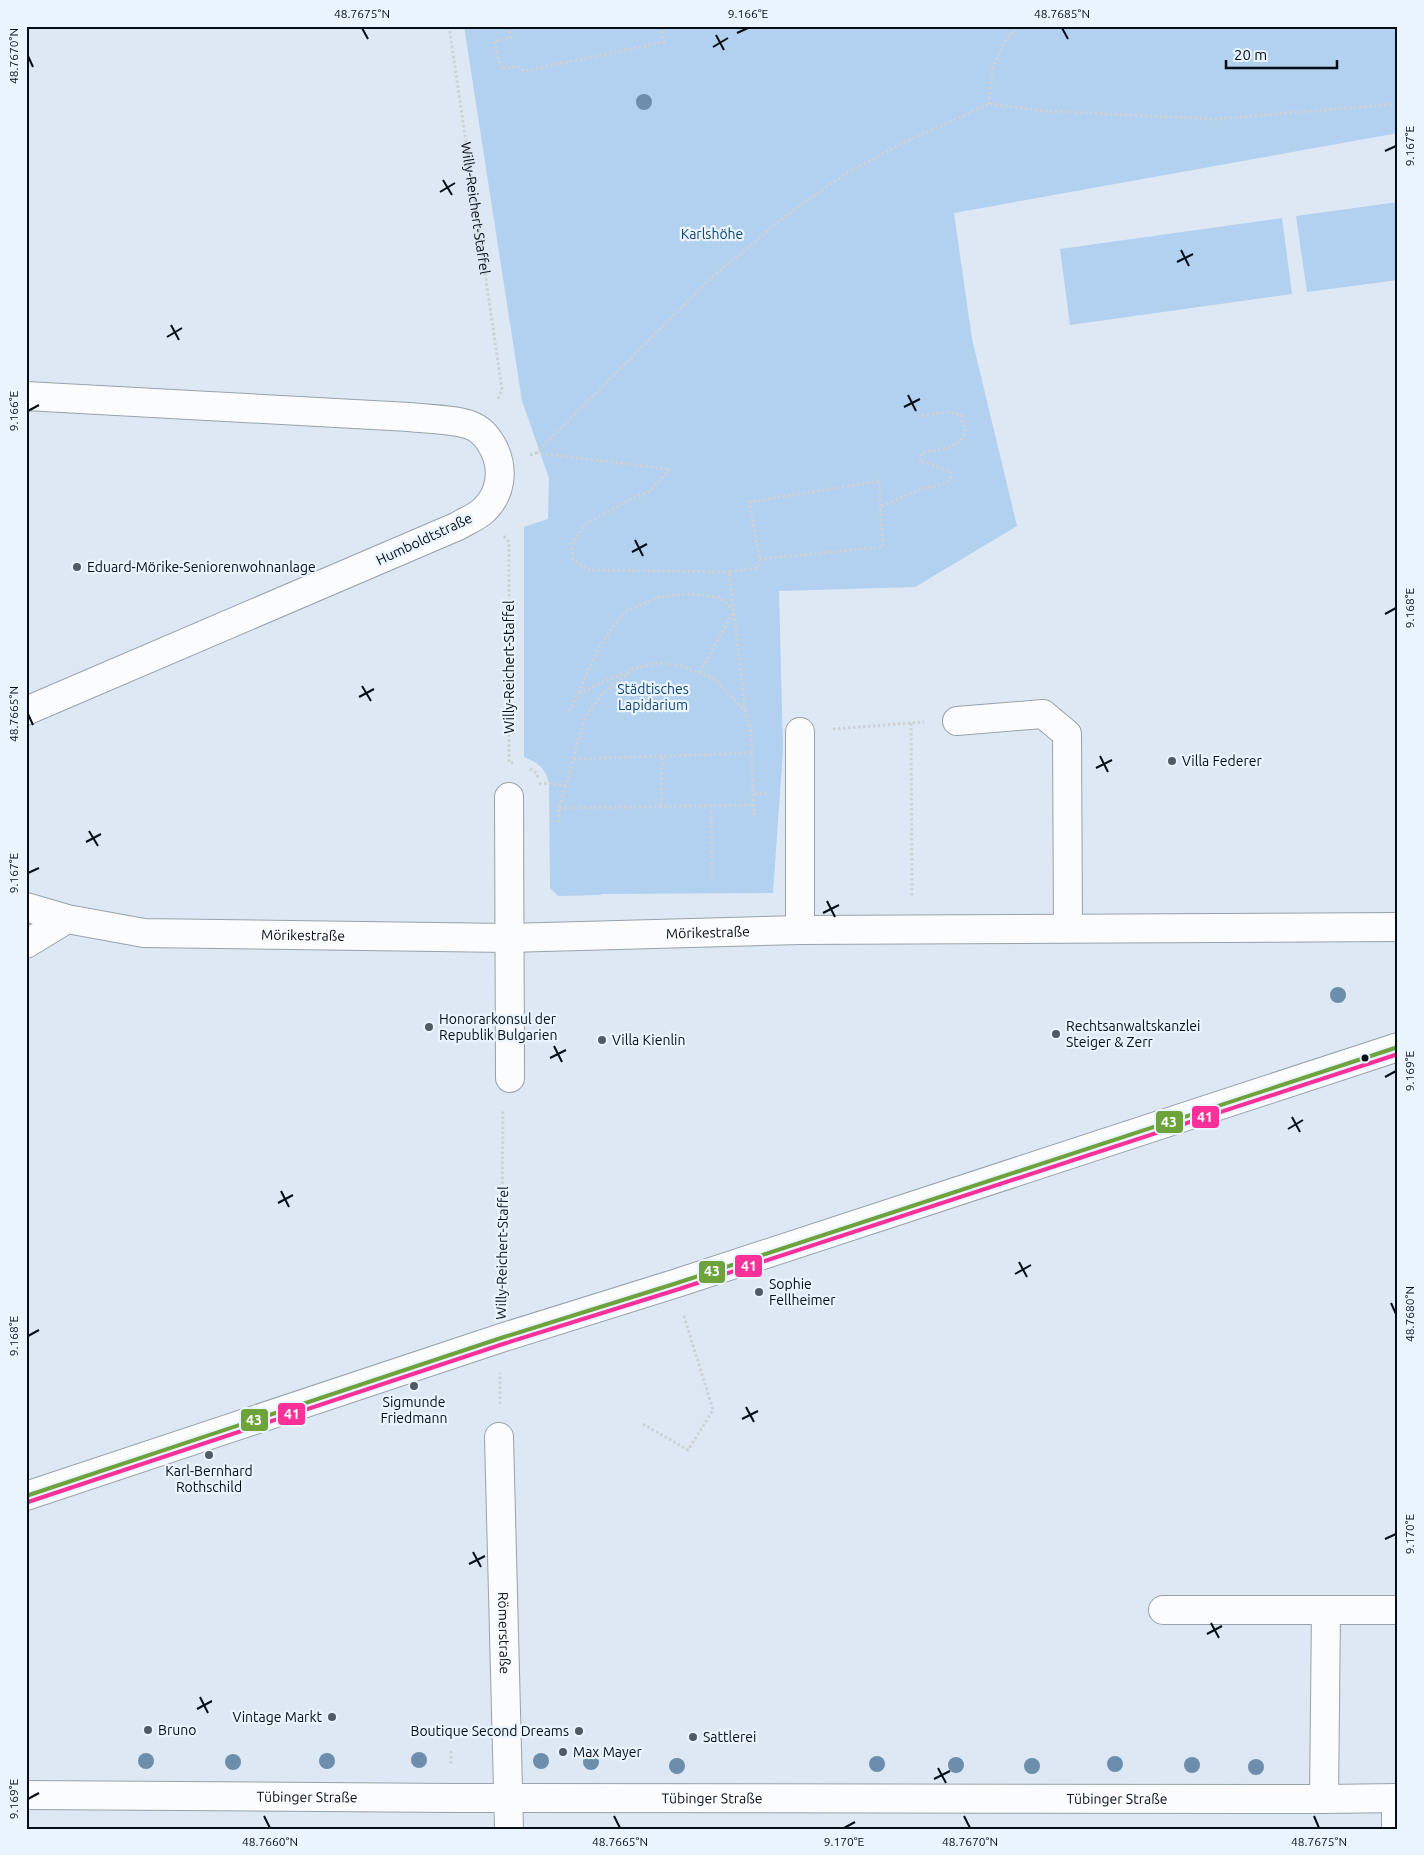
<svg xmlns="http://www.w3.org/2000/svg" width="1424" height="1855" viewBox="0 0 1424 1855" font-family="Ubuntu,sans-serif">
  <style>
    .green { fill: #b2d0f0 }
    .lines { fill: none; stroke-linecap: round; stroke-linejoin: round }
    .minor-casing { stroke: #98a2ab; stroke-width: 30 }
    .path { stroke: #ced1d5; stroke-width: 3; stroke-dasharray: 2.5 2.5; stroke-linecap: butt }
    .minor { stroke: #fafcfd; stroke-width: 28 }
    .bus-1-casing { stroke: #eaf4ff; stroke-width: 8 }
    .bus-2-casing { stroke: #eaf4ff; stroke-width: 8 }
    .bus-1 { stroke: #6ea33c; stroke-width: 4 }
    .bus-2 { stroke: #fb3199; stroke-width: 4 }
    .tree { fill: #6c8eac }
    .ticks { fill: none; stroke: #050d16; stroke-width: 2 }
    .poi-dot { fill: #515a64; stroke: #eaf4ff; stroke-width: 2 }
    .bus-dot { fill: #050d16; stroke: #eaf4ff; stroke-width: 2 }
    .labels { text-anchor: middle; stroke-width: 4.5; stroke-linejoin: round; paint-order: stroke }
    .street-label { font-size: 14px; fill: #050d16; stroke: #eaf4ff }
    .park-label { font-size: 14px; fill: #0f4572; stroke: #eaf4ff }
    .poi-label { font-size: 14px; fill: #050d16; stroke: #eaf4ff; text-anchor: start }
    .line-badge { stroke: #eaf4ff; stroke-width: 2 }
    .badge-label { font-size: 14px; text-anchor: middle; font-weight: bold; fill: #fff }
    .neatline { fill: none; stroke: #050d16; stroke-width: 2 }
    .ticks-label { font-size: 12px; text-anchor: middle; fill: #050d16 }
  </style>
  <rect width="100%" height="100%" fill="#dde8f4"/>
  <g class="green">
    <path d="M464,26H1398V133L954,213L972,339L1017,526L915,587L779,591L783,750L773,893L601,894V895L558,896L550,888L549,783C545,768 539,763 524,757V527L548,519L549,478L522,401Z"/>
    <path d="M1398,202V280L1307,292L1296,216Z"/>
    <path d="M1282,218L1292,294L1070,325L1060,249Z"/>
  </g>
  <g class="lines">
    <defs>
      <g id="minor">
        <path d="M26,396L409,417C426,419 455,419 470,425C482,429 489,439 494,449C504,470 501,494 484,510C477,517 466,521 458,526L26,711"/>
        <path d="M957,721L1043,714L1067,734L1068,928"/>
        <path d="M800,732V930"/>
        <path d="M509,797L510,1078"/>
        <path id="s2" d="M26,907L67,919L144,933L508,938L800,930L1398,927"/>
        <path d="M26,944L67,919"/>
        <path id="s3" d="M499,1437L509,1829"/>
        <path d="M26,1496L501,1338L674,1284L1398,1047"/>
        <path d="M1163,1610H1398"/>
        <path id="s4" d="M26,1795L453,1798L1324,1799L1398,1798"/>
        <path d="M1324,1799L1326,1610"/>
        <path d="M1396,1829V1798"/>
      </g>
    </defs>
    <use href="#minor" class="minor-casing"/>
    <g class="path">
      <path id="s1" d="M449,26L502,390L497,401"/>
      <path d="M509,26L511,38L494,41L501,69L516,66L524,71L664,42L660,26"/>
      <path d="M989,104L992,70L1003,44L1018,26"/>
      <path d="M536,453L670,469L650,491L627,501L586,524L571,544L573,559L588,570L729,572"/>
      <path d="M530,455L536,453L709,280L788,214L848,172L907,141L989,104L1045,111L1216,119L1398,104"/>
      <path d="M882,506L921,489L940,485L951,480L950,471L920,461L922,452C939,450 956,449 966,433L961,415L948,412L918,416"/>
      <path d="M504,536L509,542V762L513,763"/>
      <path d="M700,672L734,611L729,572L758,568L760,559L749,502L879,481L883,547L760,559"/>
      <path d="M579,693L628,671"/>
      <path d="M569,711L601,644L624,612L659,597L692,594L719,597L734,611L745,710"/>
      <path d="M911,723L912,897"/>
      <path d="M833,729L924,722"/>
      <path d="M574,759L753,753"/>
      <path d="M530,769L537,773L538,779"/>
      <path d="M539,784L549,783L566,786"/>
      <path d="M661,805L662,756"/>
      <path d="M711,806L712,879"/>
      <path d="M559,808L753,805"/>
      <path d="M756,813L754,814L753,793L767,794"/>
      <path d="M559,822V808L585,717L602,694L633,669L657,663L681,666L714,679L745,711L751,731L753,793"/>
      <path d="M501,1304L503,1110"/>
      <path d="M500,1404V1373"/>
      <path d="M643,1424L688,1450L713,1410L684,1316"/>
      <path d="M451,1751V1765"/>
    </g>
    <use href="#minor" class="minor"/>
    <defs>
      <path id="bus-1" d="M26,1496L501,1338L674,1284L1398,1047"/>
      <path id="bus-2" d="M28,1502L503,1344L676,1290L1398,1054"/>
    </defs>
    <use href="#bus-1" class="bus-1-casing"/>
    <use href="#bus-2" class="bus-2-casing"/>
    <use href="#bus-1" class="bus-1"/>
    <use href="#bus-2" class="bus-2"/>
  </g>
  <g class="tree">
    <circle cx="644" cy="102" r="8"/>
    <circle cx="1338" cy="995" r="8"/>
    <circle cx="419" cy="1760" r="8"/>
    <circle cx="146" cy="1761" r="8"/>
    <circle cx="327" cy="1761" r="8"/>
    <circle cx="541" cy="1761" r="8"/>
    <circle cx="233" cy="1762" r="8"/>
    <circle cx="591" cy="1762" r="8"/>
    <circle cx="877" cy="1764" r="8"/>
    <circle cx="1115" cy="1764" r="8"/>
    <circle cx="956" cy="1765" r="8"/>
    <circle cx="1192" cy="1765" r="8"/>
    <circle cx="677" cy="1766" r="8"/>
    <circle cx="1032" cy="1766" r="8"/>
    <circle cx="1256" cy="1767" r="8"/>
  </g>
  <path class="ticks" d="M362,28L368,39M1062,28L1068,39M737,33L748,28M716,35L724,50M713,47L728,38M28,56L33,67M1385,151L1396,146M443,180L452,195M440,192L455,183M1181,250L1189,266M1177,262L1193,254M171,325L179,340M167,337L182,328M908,395L916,411M904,407L920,399M28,411L39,405M635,540L643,556M632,552L647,544M1385,614L1396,608M362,686L371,701M359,697L374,689M28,714L33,725M1100,756L1108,772M1096,768L1112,760M89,831L98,846M86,842L101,834M28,873L39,868M827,901L835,917M823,913L839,905M554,1046L562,1062M550,1058L566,1050M1385,1077L1396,1071M1292,1117L1300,1132M1288,1129L1303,1120M281,1191L289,1207M278,1203L293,1195M1019,1262L1027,1277M1015,1274L1031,1265M1391,1303L1396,1314M28,1336L39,1330M746,1407L754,1422M742,1419L758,1411M1385,1539L1396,1534M473,1552L481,1567M469,1564L485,1556M1211,1623L1219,1638M1207,1634L1222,1626M200,1697L208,1713M197,1709L212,1701M938,1768L946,1783M934,1779L950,1771M28,1799L39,1793M264,1816L270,1828M614,1816L620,1828M964,1816L970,1828M1314,1816L1319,1828M844,1828L855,1822"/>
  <g class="poi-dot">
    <circle cx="77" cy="567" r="5"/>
    <circle cx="1172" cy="761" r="5"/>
    <circle cx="429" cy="1027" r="5"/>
    <circle cx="1056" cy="1034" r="5"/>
    <circle cx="602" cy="1040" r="5"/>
    <circle cx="759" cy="1292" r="5"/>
    <circle cx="414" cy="1386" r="5"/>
    <circle cx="209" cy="1455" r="5"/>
    <circle cx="332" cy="1717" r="5"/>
    <circle cx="148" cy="1730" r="5"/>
    <circle cx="579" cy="1731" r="5"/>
    <circle cx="693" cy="1737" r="5"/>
    <circle cx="563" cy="1752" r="5"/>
  </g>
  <circle class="bus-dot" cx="1365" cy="1058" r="4.5"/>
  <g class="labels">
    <g class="street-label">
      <text dy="5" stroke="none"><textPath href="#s1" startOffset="184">Willy-Reichert-Staffel</textPath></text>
      <text transform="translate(424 539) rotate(-25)" y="5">Humboldtstraße</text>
      <text transform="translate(509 667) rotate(-90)" y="5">Willy-Reichert-Staffel</text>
      <text dy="5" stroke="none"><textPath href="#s2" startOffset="685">Mörikestraße</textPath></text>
      <text dy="5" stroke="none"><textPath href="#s2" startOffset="280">Mörikestraße</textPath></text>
      <text transform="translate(502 1253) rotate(-89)" y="5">Willy-Reichert-Staffel</text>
      <text dy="5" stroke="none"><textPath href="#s3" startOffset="196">Römerstraße</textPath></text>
      <text dy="5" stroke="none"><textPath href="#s4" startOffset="281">Tübinger Straße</textPath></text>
      <text dy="5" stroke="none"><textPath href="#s4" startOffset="686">Tübinger Straße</textPath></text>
      <text dy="5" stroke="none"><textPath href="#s4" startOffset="1091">Tübinger Straße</textPath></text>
    </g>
    <g class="park-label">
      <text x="712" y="239">Karlshöhe</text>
      <text x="653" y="694">Städtisches<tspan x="653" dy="16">Lapidarium</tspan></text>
    </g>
    <g class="poi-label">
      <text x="87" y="572">Eduard-Mörike-Seniorenwohnanlage</text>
      <text x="1182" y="766">Villa Federer</text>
      <text x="439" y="1024">Honorarkonsul der<tspan x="439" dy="16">Republik Bulgarien</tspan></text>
      <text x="1066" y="1031">Rechtsanwaltskanzlei<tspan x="1066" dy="16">Steiger &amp; Zerr</tspan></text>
      <text x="612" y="1045">Villa Kienlin</text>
      <text x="769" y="1289">Sophie<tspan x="769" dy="16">Fellheimer</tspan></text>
      <text x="414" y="1407" text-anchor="middle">Sigmunde<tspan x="414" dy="16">Friedmann</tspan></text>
      <text x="209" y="1476" text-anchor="middle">Karl-Bernhard<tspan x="209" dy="16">Rothschild</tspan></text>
      <text x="322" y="1722" text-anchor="end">Vintage Markt</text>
      <text x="158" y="1735">Bruno</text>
      <text x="569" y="1736" text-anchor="end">Boutique Second Dreams</text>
      <text x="703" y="1742">Sattlerei</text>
      <text x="573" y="1757">Max Mayer</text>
    </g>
  </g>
  <g class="line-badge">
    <rect x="1191" y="1105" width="29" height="24" rx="5" fill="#fb3199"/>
    <rect x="1155" y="1110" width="29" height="24" rx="5" fill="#6ea33c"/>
    <rect x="734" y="1254" width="29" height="24" rx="5" fill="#fb3199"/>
    <rect x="698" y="1260" width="28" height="24" rx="5" fill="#6ea33c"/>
    <rect x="277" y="1402" width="29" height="24" rx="5" fill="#fb3199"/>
    <rect x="240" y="1408" width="29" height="24" rx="5" fill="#6ea33c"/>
  </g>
  <g class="badge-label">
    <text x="1205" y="1122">41</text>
    <text x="1169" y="1127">43</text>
    <text x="749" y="1271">41</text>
    <text x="712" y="1276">43</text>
    <text x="292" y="1419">41</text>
    <text x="254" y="1425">43</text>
  </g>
  <rect width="1424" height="1855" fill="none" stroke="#eaf4ff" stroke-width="55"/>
  <path d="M1226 60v8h111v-8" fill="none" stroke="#050d16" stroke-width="2.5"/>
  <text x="1234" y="60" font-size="15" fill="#050d16" stroke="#eaf4ff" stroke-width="4" paint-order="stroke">20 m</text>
  <rect x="28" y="28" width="1368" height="1800" class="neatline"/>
  <g class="ticks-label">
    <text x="362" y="18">48.7675°N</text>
    <text x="748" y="18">9.166°E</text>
    <text x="1062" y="18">48.7685°N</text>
    <text transform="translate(14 56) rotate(-90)" y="4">48.7670°N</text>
    <text transform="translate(1410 146) rotate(-90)" y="4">9.167°E</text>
    <text transform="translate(14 411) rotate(-90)" y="4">9.166°E</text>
    <text transform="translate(1410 608) rotate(-90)" y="4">9.168°E</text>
    <text transform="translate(14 714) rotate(-90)" y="4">48.7665°N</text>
    <text transform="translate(14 873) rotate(-90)" y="4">9.167°E</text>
    <text transform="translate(1410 1071) rotate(-90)" y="4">9.169°E</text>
    <text transform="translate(1410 1314) rotate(-90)" y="4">48.7680°N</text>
    <text transform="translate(14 1336) rotate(-90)" y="4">9.168°E</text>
    <text transform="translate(1410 1534) rotate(-90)" y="4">9.170°E</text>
    <text transform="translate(14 1799) rotate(-90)" y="4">9.169°E</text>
    <text x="270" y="1846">48.7660°N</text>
    <text x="620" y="1846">48.7665°N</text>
    <text x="844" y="1846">9.170°E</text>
    <text x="970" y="1846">48.7670°N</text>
    <text x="1319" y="1846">48.7675°N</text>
  </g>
</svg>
